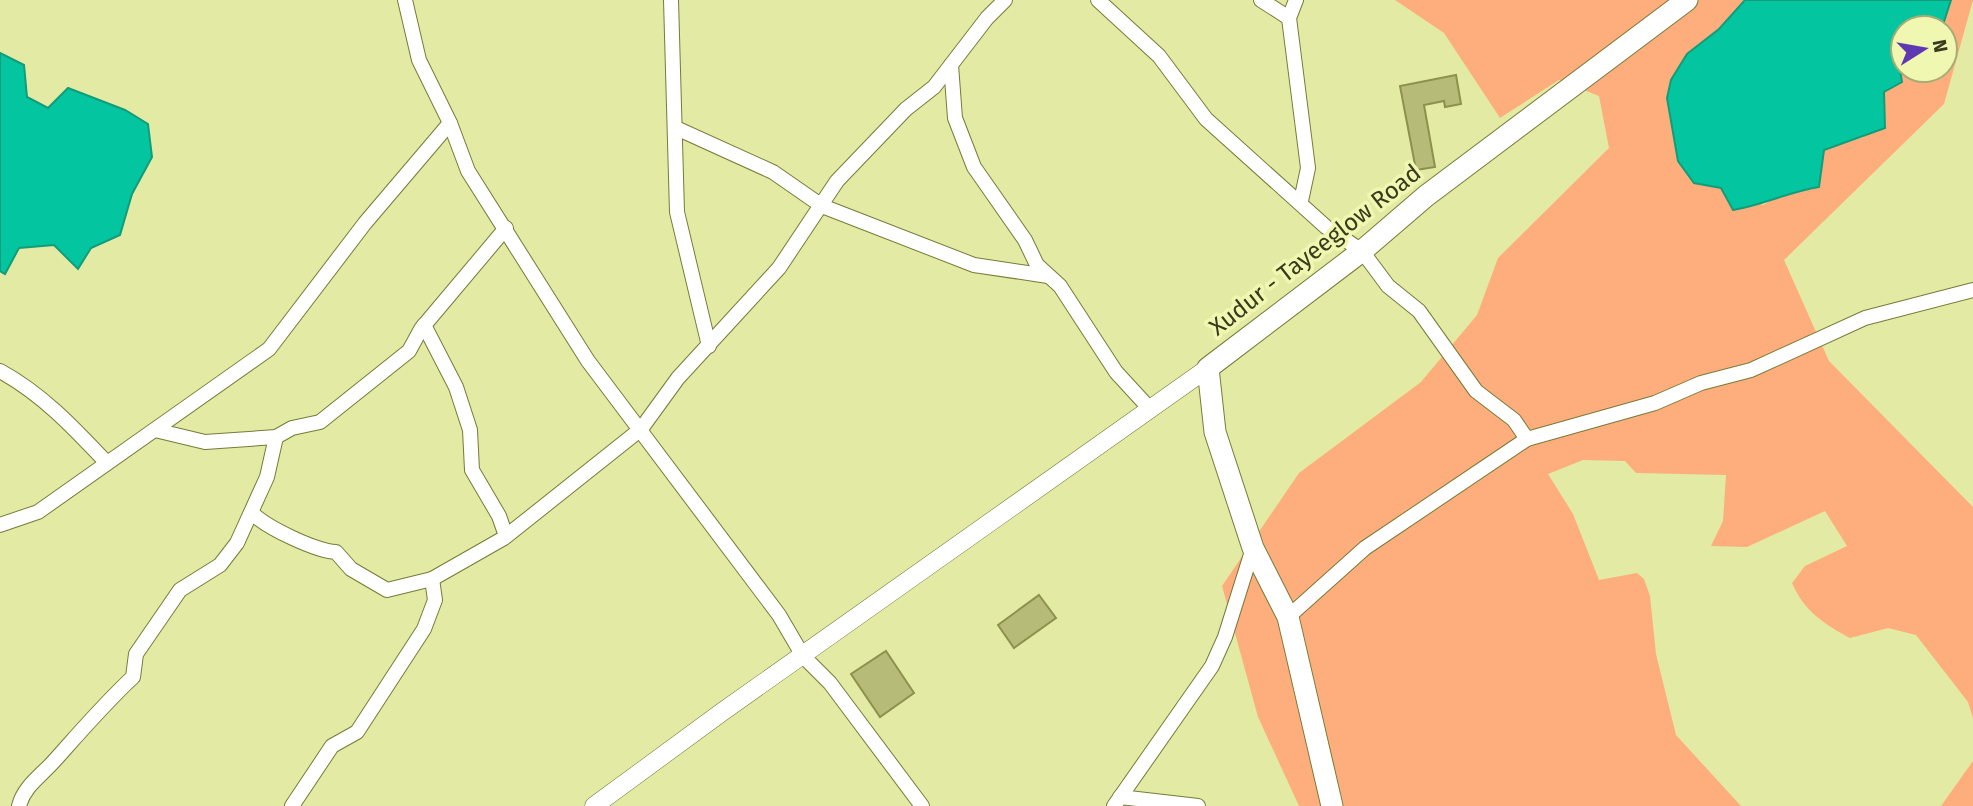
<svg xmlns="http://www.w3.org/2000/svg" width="1973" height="806" viewBox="0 0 1973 806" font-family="'Fira Sans',sans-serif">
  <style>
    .green { fill: #feae7c }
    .water { fill: #03c6a0; stroke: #139c79; stroke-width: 2 }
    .building { fill: #b6bc77; stroke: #8c914e; stroke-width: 2 }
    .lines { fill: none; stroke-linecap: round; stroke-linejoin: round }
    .minor-casing { stroke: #777b38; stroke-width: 16 }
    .tertiary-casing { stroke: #777b38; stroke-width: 19 }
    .secondary-casing { stroke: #777b38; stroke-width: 23 }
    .minor { stroke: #fff; stroke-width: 14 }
    .tertiary { stroke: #fff; stroke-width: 18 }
    .secondary { stroke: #fff; stroke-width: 21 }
    .labels { text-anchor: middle; stroke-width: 7; stroke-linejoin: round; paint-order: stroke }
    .street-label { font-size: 24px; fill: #393b1e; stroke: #f0f7b0 }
  </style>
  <rect width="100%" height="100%" fill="#e3eaa4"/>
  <g class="green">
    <path d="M1395,0H1745L1719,29L1687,54L1694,183L1721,188L1763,205L1787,192L1819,187L1824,150L1864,137L1884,92L1902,81L1898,57L1903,55V70H1945V28H1942L1951,0H1973L1944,104L1784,260L1829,361L1973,507V718L1968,702L1916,635L1888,628L1850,638C1824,624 1804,611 1792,583L1805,566L1847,546L1825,511L1747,547L1711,546L1723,521L1726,475L1636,473L1625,461L1583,460L1548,474L1573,514L1599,580L1637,573L1644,579L1650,596L1656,654L1676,735L1741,806H1299L1258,717L1222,586L1299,473L1421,382L1477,315L1498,258L1609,148L1599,96L1559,80L1500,118L1444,33Z"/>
    <path d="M1973,761V806H1941Z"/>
  </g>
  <g class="water">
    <path d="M1745,0H1951L1942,28H1903V55L1898,57L1902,82L1884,92L1885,128L1824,150L1819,187C1788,192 1763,205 1733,210L1721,188L1694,183L1678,161L1667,98L1671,80L1687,54L1719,29Z"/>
    <path d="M0,53L24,65L27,97L48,108L68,88L125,110L148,124L152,157L132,194L120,235L91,248L78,269L54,245L19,248L5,274L0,271Z"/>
  </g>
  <g class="building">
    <path d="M1456,75L1461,104L1445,107L1444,101L1424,105L1435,167L1416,170L1400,86Z"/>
    <path d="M1039,595L1056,618L1014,648L998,625Z"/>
    <path d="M886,651L914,693L880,717L851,674Z"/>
  </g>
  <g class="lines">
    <defs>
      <g id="minor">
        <path d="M405,0L419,60L450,123L468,171L588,361L779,615L803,656L830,683L922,806"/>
        <path d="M671,0L677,212L709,346"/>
        <path d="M1098,0L1159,56L1206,119L1326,227L1362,251L1388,286L1419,311L1476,391L1514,420L1527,439"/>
        <path d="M1261,0L1289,18"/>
        <path d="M1296,0L1289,18L1308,168L1301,201"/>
        <path d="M951,65L955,118L974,167L1025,240L1037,265L1060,286L1116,372L1150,409"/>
        <path d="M676,128L773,172L822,206L974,265L1048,276"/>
        <path d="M424,325L456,387L470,430L472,470L499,516L506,536"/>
        <path d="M0,371C42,394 73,427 106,462"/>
        <path d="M155,430L205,442L276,437L292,428L320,422L409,351L421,329L506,228"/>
        <path d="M252,513C267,528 316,551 336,552L351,569L387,590L432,579L504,538L641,429L678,378L779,268L837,181L906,109L934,87L987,18L1005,0"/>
        <path d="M0,525L38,512L269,349L365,223L450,123"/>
        <path d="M1288,617L1365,548L1527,439L1655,403L1701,383L1751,370L1865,318L1973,290"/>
        <path d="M1120,797L1198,806"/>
        <path d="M19,806C24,786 42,775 55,760C81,731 105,703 133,677L136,654L180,590L220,565L237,543L267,477L276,437"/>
        <path d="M292,806L332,746L357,732L424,629L435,600L432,579"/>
        <path d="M1114,806L1212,666L1225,637L1253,548"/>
      </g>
      <path id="tertiary" d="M594,806L722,712L1208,368"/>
      <path id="secondary" d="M1332,806L1288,617L1253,548L1215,432L1208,368L1362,251L1426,196L1687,0"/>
    </defs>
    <use href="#minor" class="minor-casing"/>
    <use href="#tertiary" class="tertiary-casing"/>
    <use href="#secondary" class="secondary-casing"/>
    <use href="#minor" class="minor"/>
    <use href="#tertiary" class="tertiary"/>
    <use href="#secondary" class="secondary"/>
  </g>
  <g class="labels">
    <g class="street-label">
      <text transform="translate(1315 250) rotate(-38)" y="8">Xudur - Tayeeglow Road</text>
    </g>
  </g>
  <g transform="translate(1924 49) rotate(79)"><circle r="33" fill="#f0f7b0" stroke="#a7ac76" stroke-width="2"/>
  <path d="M0-5L12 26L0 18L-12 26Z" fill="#5f39b1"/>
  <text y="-10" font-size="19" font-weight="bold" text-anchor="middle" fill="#393b1e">N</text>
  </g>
</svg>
